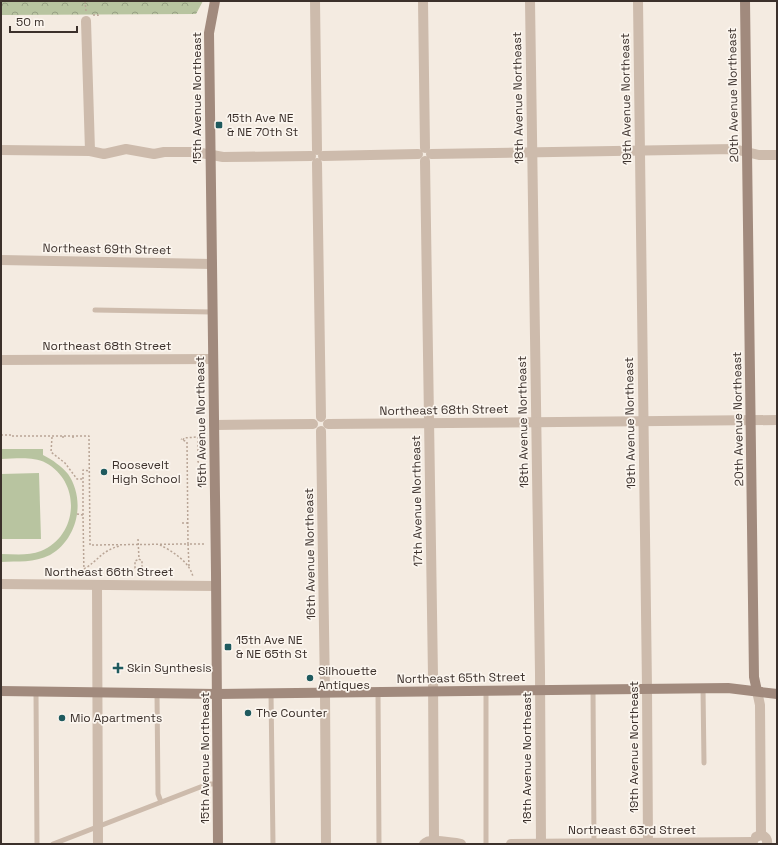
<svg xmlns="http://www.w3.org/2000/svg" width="778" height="845" viewBox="0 0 778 845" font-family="'Space Grotesk',sans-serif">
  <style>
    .park { fill: url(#park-crowns) }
    .pitch { fill: #b8c4a0 }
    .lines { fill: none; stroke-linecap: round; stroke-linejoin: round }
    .path { stroke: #b9a596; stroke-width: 1.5; stroke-dasharray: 2 2; stroke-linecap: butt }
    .lane { stroke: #cdbbac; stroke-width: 5 }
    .street { stroke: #cdbbac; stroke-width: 10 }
    .secondary { stroke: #a18a7d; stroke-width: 10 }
    .poi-dot { fill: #1f5a5e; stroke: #fbf5ee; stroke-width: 1.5 }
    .labels { text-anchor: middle; stroke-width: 3.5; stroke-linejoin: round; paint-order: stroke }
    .street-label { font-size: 12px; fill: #3b302b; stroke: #fbf5ee }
    .poi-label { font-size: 12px; fill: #3b302b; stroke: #fbf5ee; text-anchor: start }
  </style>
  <defs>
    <pattern id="park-crowns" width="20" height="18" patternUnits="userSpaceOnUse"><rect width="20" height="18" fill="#b8c4a0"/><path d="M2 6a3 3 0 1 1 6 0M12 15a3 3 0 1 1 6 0" fill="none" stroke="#97a083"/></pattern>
  </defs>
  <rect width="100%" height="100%" fill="#f4ebe1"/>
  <path class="park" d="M1,1H203L196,14L1,15Z"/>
  <g class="pitch">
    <path d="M1,449H43V455C53,460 61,466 68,474C86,500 78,539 50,555C34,563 18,561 1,562V554C14,554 28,556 41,551C78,536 82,483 46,463C32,456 16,459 1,459Z"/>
    <path d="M39,473L41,539H1V474Z"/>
  </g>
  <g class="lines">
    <g class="path">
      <path d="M85,1L86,11"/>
      <path d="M93,15H98V17"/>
      <path d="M1,435H11V436H89L90,545L188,544L187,442L181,439"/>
      <path d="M63,436V440"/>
      <path d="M73,436V440"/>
      <path d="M52,437L51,452L65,463L77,479H83"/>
      <path d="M198,437V462H201"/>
      <path d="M183,440L184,438L197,437"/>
      <path d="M77,514L83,515L84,576"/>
      <path d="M83,515V470L89,471"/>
      <path d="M182,523H188"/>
      <path d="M138,539L139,559L142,561V568L138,571"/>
      <path d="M160,545C172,551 190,562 193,577"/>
      <path d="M189,566L188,544H204"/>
      <path d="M84,569C98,561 102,550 120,546"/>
      <path d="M139,575L138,571L135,568V561L139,559"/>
    </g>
    <g class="lane">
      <path d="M95,310L212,312"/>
      <path d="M703,688L704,763"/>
      <path d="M593,689L594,844"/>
      <path d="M486,691V844"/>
      <path d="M36,692L37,844"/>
      <path d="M378,692L379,844"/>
      <path d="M157,693L158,794L161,802"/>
      <path d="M271,693L273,844"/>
      <path d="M53,844L208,784H218"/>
    </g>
    <g class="street">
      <path d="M315,1L317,150"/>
      <path d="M423,1L425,148"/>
      <path d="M530,1L540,673L541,844"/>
      <path d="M638,1L647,688L648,844"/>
      <path d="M86,21L90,151"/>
      <path d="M1,150L90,151L104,154L126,149L154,154L164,152H196L223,157L311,156"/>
      <path d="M431,154L734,149L759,155H777"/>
      <path d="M323,156L418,154"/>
      <path d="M425,161L433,676L434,840"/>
      <path d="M317,163L321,417"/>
      <path d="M1,260L212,264"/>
      <path d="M1,360L213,359"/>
      <path d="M328,424L777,420"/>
      <path d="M214,425L313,424"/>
      <path d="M321,431L325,693L326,844"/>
      <path d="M1,584L216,586"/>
      <path d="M97,585L98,844"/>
      <path d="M757,691L760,705L761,835"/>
      <path d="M756,837C762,833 768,837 767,844"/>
      <path d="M424,844C426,843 427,841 430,841C433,840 458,843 461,844"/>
      <path d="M511,844L753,842"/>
    </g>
    <g class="secondary">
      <path d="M215,1L209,33L216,573L218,844"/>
      <path d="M745,1L754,677L757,691"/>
      <path d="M1,691L217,694L728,688L777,694"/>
    </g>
  </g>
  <g class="poi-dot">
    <rect x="215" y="121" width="8" height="8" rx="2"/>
    <circle cx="104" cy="472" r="4"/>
    <rect x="224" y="643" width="8" height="8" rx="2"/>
    <path d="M116 662h4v4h4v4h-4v4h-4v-4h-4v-4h4z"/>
    <circle cx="310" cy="678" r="4"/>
    <circle cx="248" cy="713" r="4"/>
    <circle cx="62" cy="718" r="4"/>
  </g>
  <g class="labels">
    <g class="street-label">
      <text transform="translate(733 95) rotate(-91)" y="4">20th Avenue Northeast</text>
      <text transform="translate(197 98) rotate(-90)" y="4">15th Avenue Northeast</text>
      <text transform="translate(518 98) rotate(-91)" y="4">18th Avenue Northeast</text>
      <text transform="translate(626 99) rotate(-91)" y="4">19th Avenue Northeast</text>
      <text transform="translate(107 249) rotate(1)" y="4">Northeast 69th Street</text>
      <text x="107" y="350">Northeast 68th Street</text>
      <text transform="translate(444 410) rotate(-1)" y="4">Northeast 68th Street</text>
      <text transform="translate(738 419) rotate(-91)" y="4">20th Avenue Northeast</text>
      <text transform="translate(201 422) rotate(-91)" y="4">15th Avenue Northeast</text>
      <text transform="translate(523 422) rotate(-91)" y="4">18th Avenue Northeast</text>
      <text transform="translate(630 423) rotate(-91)" y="4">19th Avenue Northeast</text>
      <text transform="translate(417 501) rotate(-91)" y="4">17th Avenue Northeast</text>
      <text transform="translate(310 554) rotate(-91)" y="4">16th Avenue Northeast</text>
      <text x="109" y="576">Northeast 66th Street</text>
      <text transform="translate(461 678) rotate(-1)" y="4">Northeast 65th Street</text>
      <text transform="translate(634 747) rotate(-90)" y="4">19th Avenue Northeast</text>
      <text transform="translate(205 758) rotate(-90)" y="4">15th Avenue Northeast</text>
      <text transform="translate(527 758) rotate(-90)" y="4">18th Avenue Northeast</text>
      <text x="632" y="834">Northeast 63rd Street</text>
    </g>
    <g class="poi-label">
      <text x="227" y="122">15th Ave NE<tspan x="227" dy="14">&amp; NE 70th St</tspan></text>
      <text x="112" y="469">Roosevelt<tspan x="112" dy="14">High School</tspan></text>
      <text x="236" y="644">15th Ave NE<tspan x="236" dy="14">&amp; NE 65th St</tspan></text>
      <text x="127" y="672">Skin Synthesis</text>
      <text x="318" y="675">Silhouette<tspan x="318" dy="14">Antiques</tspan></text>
      <text x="256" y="717">The Counter</text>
      <text x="70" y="722">Mio Apartments</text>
    </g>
  </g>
  <rect width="778" height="845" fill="none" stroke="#3b302b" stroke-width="4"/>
  <path d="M10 26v6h67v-6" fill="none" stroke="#3b302b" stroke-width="2"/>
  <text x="16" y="26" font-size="12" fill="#3b302b" stroke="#fbf5ee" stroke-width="3" paint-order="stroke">50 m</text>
</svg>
